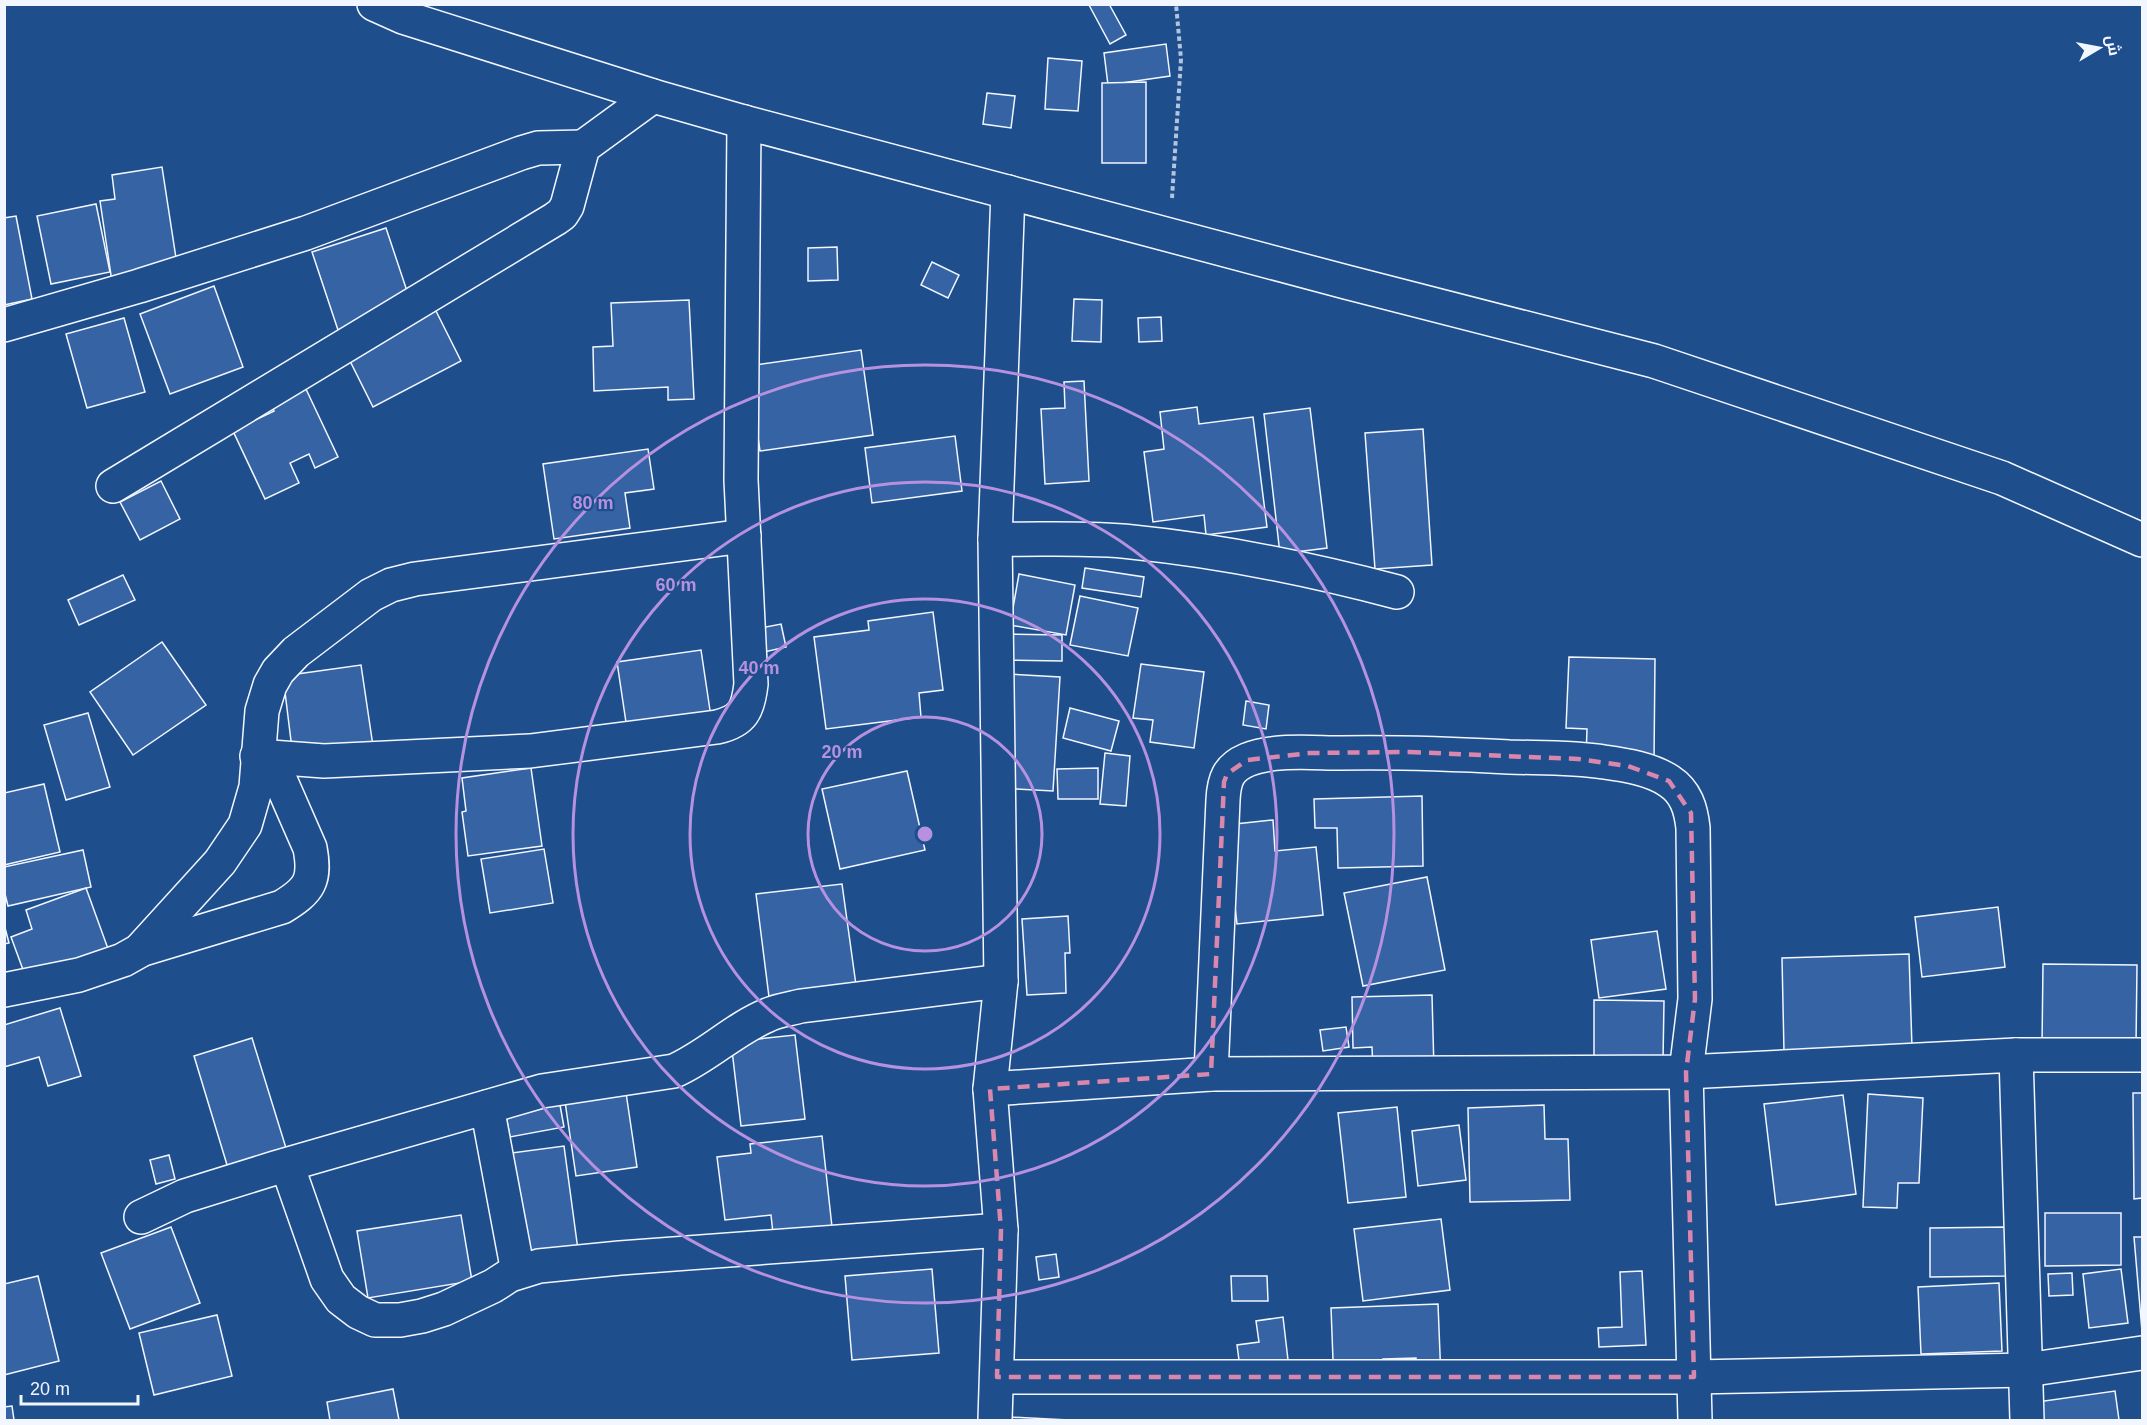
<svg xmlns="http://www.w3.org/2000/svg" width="2147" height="1425" viewBox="0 0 2147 1425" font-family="Arial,Cairo,sans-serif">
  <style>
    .building { fill: #3563a3; stroke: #f2f6ff; stroke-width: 1.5 }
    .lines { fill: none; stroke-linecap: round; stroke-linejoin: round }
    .minor-casing { stroke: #f2f6ff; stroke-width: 36 }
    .major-casing { stroke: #f2f6ff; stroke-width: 36 }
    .path { stroke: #b3c4dc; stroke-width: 4; stroke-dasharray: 4.5 3; stroke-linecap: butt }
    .minor { stroke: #1f4e8c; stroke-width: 33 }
    .major { stroke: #1f4e8c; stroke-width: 33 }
    .marked { fill: none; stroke: #da87ad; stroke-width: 4.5; stroke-dasharray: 12 8; stroke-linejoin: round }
    .ring { fill: none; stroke: #b691df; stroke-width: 3 }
    .centre { fill: #b691df; stroke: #1f4e8c; stroke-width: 3 }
    .ring-label { font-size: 18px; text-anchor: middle; font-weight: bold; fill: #b691df; stroke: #1f4e8c; stroke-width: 4.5; stroke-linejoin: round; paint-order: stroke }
  </style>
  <rect width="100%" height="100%" fill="#1f4e8c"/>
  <g class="building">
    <path d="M1109,4L1126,35L1110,44L1089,5Z"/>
    <path d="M1166,44L1170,76L1108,85L1104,53Z"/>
    <path d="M1048,58L1082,61L1078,111L1045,109Z"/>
    <path d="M1146,82V163H1102V83Z"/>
    <path d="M987,93L1015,96L1011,128L983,124Z"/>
    <path d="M162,167L178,271L112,282L100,201L115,199L112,175Z"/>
    <path d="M96,204L110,272L51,284L37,216Z"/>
    <path d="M16,216L32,299L4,305V218Z"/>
    <path d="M386,228L410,300L373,318L338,330L312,252Z"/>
    <path d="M837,247L838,280L808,281V248Z"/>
    <path d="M932,262L959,275L948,298L921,285Z"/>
    <path d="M214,286L243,367L170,394L140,314Z"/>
    <path d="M1074,299L1102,300L1101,342L1072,341Z"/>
    <path d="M689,300L694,399L668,400V387L594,391L593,347L613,346L611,303Z"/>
    <path d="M434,307L461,361L373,407L346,353Z"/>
    <path d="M1161,317L1162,341L1139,342L1138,318Z"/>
    <path d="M124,318L145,392L87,408L66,334Z"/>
    <path d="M861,350L873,435L760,451L748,366Z"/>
    <path d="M1084,381L1089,481L1045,484L1041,409L1065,408L1064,382Z"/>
    <path d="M305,387L338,457L315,468L309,454L290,463L299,483L265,499L233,431L274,411L271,403Z"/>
    <path d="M1197,407L1199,424L1253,417L1267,527L1206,535L1204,515L1153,522L1144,452L1164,449L1160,412Z"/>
    <path d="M1310,408L1327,548L1280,554L1264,414Z"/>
    <path d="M1423,429L1432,565L1375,569L1365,433Z"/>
    <path d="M955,436L962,491L872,503L865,448Z"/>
    <path d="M648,449L654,489L625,493L630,528L554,539L543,464Z"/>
    <path d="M161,481L180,519L140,540L120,502Z"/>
    <path d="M1085,568L1144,577L1141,597L1082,588Z"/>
    <path d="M1019,574L1075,585L1066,635L1010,625Z"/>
    <path d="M123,575L135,600L79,625L68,600Z"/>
    <path d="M1080,596L1138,608L1128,656L1070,645Z"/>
    <path d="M933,612L943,690L919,693L921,717L826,729L814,637L869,630L868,621Z"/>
    <path d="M781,624L786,647L760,653L755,629Z"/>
    <path d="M1000,634L1062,635V661L1000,660Z"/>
    <path d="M162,642L206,705L133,755L90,692Z"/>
    <path d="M701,650L711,717L627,729L617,662Z"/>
    <path d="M1569,657L1655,659L1654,760L1586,759L1587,729L1566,728Z"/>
    <path d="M1141,664L1204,672L1194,748L1150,742L1153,720L1133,718Z"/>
    <path d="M361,665L373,746L293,757L283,676Z"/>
    <path d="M1007,674L1060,677L1053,791L1000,788Z"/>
    <path d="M1246,701L1269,705L1266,729L1243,725Z"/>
    <path d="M1070,708L1119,721L1111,751L1063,738Z"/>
    <path d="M88,713L110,787L66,800L44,725Z"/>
    <path d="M1105,753L1130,756L1126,806L1100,804Z"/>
    <path d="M531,768L542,846L468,856L462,812L466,811L462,778Z"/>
    <path d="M1098,768V799H1058L1057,769Z"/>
    <path d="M907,771L925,850L840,869L822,789Z"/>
    <path d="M44,784L60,852L4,865V793Z"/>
    <path d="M1422,796L1423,866L1338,868L1337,828H1315L1314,799Z"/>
    <path d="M1273,820L1275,851L1316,847L1323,915L1237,924L1226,825Z"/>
    <path d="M544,849L553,903L490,913L481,859Z"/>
    <path d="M83,850L91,887L8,906L4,890V867Z"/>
    <path d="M1427,877L1445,970L1363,986L1344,893Z"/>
    <path d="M842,884L856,985L769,997L756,894Z"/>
    <path d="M86,888L111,957L29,986L11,937L32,929L26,910Z"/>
    <path d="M1998,907L2005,967L1922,977L1915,917Z"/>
    <path d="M1068,916L1070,953H1065L1066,993L1027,995L1022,919Z"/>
    <path d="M4,924L9,943L4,944Z"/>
    <path d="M1657,931L1666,989L1599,998L1591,940Z"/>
    <path d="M1909,954L1912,1048L1784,1052L1782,958Z"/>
    <path d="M2043,964L2137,965L2136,1046L2042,1045Z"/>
    <path d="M1432,995L1434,1070L1373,1072L1372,1047L1353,1048L1352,997Z"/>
    <path d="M1594,1000L1664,1001L1663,1061L1594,1060Z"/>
    <path d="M60,1008L81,1076L48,1086L39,1057L4,1067V1025Z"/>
    <path d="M1346,1027L1349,1047L1323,1051L1320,1030Z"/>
    <path d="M795,1035L805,1119L741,1126L731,1042Z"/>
    <path d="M252,1038L290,1161L231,1178L194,1056Z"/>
    <path d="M625,1086L637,1167L576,1176L564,1095Z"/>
    <path d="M2133,1093H2142V1198L2134,1199Z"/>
    <path d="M558,1094L564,1127L510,1137L504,1105Z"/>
    <path d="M1868,1094L1923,1098L1919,1183H1898L1897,1208L1863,1207Z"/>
    <path d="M1843,1095L1856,1194L1776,1205L1764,1104Z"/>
    <path d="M1544,1105L1545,1139H1568L1570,1200L1470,1202L1468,1108Z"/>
    <path d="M1397,1107L1406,1197L1348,1203L1338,1113Z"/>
    <path d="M1459,1125L1466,1180L1418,1186L1412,1131Z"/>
    <path d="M822,1136L833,1236L774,1243L771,1215L725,1220L717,1157L751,1153L750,1144Z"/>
    <path d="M564,1146L578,1250L519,1258L505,1154Z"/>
    <path d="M169,1155L175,1179L156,1184L150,1160Z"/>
    <path d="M2045,1213H2121V1265L2045,1266Z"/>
    <path d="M461,1215L472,1281L368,1298L357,1231Z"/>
    <path d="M1441,1219L1450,1290L1363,1301L1354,1229Z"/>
    <path d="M171,1227L200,1303L130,1329L101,1253Z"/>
    <path d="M2006,1227V1276L1930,1277V1228Z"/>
    <path d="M2134,1237H2142V1331Z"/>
    <path d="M1056,1254L1059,1277L1039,1280L1036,1257Z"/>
    <path d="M932,1269L939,1353L852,1360L845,1276Z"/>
    <path d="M2121,1269L2128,1323L2089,1328L2083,1274Z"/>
    <path d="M1642,1271L1646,1345L1599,1347L1598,1328L1622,1327L1620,1272Z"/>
    <path d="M2072,1273L2073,1295L2049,1296L2048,1274Z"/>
    <path d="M38,1276L59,1361L4,1375V1284Z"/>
    <path d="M1231,1276H1267L1268,1301H1232Z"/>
    <path d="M1999,1283L2002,1351L1921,1354L1918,1287Z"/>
    <path d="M1438,1304L1441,1379L1416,1380V1358L1383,1359L1384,1384L1334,1386L1331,1308Z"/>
    <path d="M217,1315L232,1376L154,1395L139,1333Z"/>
    <path d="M1283,1317L1290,1377L1242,1383L1237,1345L1259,1342L1256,1321Z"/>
    <path d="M393,1389L399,1420H330L327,1402Z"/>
    <path d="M2115,1391L2119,1420H2033L2030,1403Z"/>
    <path d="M12,1406L14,1420H4V1407Z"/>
    <path d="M1009,1417L1069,1420H1009Z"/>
  </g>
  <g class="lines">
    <defs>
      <g id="minor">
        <path d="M4,325L139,286L306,233L521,153L538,148L583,147"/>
        <path d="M113,486L555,219L562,214L567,206L583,147L653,96"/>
        <path d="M995,539C1039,540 1088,537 1132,542C1222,551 1310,569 1397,592"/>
        <path d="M257,756L324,761L530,751L717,727C743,721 748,710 751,684L741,480L744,122"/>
        <path d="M140,950L282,907C310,890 316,880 310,848L271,759"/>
        <path d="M4,990L79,975L123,960L139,951L220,862L245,825L256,787L262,711L270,685L278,671L296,652L371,595L391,585L415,579L744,536"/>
        <path d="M2016,1055H2142"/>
        <path d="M1211,1074L1223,800C1224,780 1228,768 1247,760C1272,749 1313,753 1341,753C1397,752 1453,754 1509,757C1541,758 1573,757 1604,762C1626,765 1651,769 1669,781C1686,792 1691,809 1693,828L1695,999L1686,1072L1695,1420"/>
        <path d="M990,1089L1211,1074L1686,1072L2016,1055L2027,1420"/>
        <path d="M487,1107L518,1272"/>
        <path d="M287,1165L327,1279L341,1299L358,1312L375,1320H400L422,1316L444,1309L493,1286L510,1275L539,1266L620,1258L1001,1230"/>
        <path d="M141,1217L185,1196L275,1168L542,1091L674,1071C708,1056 734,1029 768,1015C778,1010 790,1009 801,1006L1001,981"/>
        <path d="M997,1377H1694L2026,1370L2142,1353"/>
        <path d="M995,1420L1001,1230L990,1089L1001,981L995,539L1008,192"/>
      </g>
      <path id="major" d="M374,4L403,17L653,96L744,122L1346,282L1654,361L2002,478L2142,540"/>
    </defs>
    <use href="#minor" class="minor-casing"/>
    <use href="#major" class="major-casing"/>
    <path class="path" d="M1172,198L1181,59L1176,4"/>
    <use href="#minor" class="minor"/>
    <use href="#major" class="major"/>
  </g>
  <path class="marked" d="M1409,752L1578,759L1628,766L1669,781L1691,813L1695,999L1686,1072L1694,1377H997L1001,1230L990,1089L1211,1074L1224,782L1227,774L1247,760L1310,753Z"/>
  <g class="ring">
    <circle cx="925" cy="834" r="117"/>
    <circle cx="925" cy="834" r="235"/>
    <circle cx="925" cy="834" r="352"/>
    <circle cx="925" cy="834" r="469"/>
  </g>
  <circle cx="925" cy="834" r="9" class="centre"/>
  <g class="ring-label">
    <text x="593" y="509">80 m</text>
    <text x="676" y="591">60 m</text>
    <text x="759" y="674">40 m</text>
    <text x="842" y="758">20 m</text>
  </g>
  <rect width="2147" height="1425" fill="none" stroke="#f2f6ff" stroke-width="12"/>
  <g transform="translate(2099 48) rotate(80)" stroke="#1f4e8c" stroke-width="4.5" paint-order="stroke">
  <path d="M0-4.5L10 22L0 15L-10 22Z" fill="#f2f6ff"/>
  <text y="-9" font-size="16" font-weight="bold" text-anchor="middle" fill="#f2f6ff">ش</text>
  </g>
  <path d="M21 1395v9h117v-9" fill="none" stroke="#f2f6ff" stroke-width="3"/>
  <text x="30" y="1395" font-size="18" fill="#f2f6ff" stroke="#1f4e8c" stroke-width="4.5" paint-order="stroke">20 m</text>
</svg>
